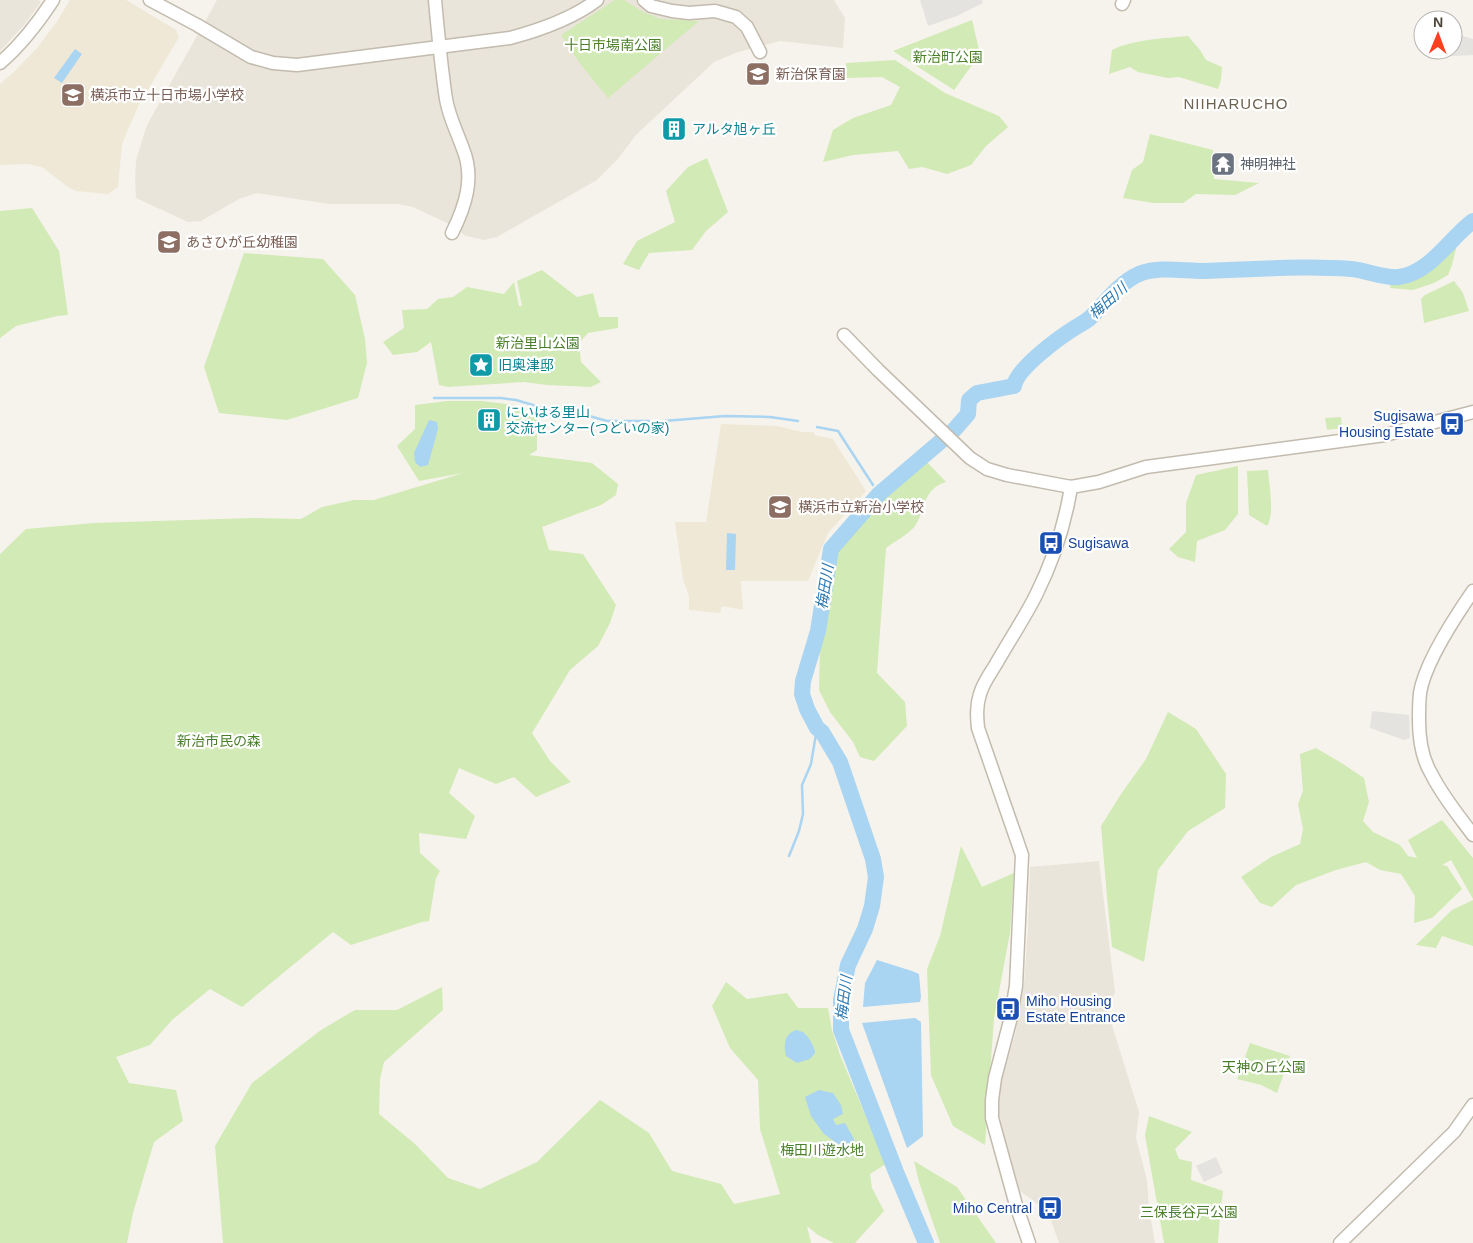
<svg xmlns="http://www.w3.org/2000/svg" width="1473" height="1243" viewBox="0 0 1473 1243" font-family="Helvetica,'Noto Sans JP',sans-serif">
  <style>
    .residential { fill: #eae5da }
    .education { fill: #efe8d6 }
    .green { fill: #d2eab5 }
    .parking { fill: #e5e3e0 }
    .water { fill: #a9d4f2 }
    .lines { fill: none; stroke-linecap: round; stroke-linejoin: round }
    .stream { stroke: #a9d4f2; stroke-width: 2.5 }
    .river { stroke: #a9d4f2; stroke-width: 16 }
    .tertiary-casing { stroke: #c2bbae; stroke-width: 15 }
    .tertiary { stroke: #fff; stroke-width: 12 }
    .labels { text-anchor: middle; stroke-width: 4.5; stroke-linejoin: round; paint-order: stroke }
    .park-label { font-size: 14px; fill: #4a7f2a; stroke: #fff }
    .education-label { font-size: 14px; fill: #785e54; stroke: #fff; text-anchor: start }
    .culture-label { font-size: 14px; fill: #0d838f; stroke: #fff; text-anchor: start }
    .worship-label { font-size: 14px; fill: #5b616d; stroke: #fff; text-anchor: start }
    .transit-label { font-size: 14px; fill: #164399; stroke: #fff; text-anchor: end }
    .neighbourhood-label { font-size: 15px; letter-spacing: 1px; fill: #6e6250; stroke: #fff }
    .water-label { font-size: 15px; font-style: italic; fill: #2e7ab2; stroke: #fff }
  </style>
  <rect width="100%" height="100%" fill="#f6f3ec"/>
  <g class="residential">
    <path d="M0,0H38L41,2L24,25L0,51Z"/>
    <path d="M217,0H834L845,18L843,48L780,41L738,52L714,62L636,135L617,160L597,180L497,237L484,240L466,236L449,224L413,207L397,204H329L257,193L239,199L201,221L188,222L136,198L135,179L136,160L147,125Z"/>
    <path d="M1099,861L1115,992L1108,1012L1139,1112L1136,1138L1147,1180L1149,1208L1155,1243H1059L1048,1212L1020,1191L999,1119V1089L1015,1034L1024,984L1028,928L1030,867Z"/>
  </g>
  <g class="education">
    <path d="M70,0H126L176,30L179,37L139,105L129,127L122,144L118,187L108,194L76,191L68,187L42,167L28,164L0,165V84L16,70L37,48L56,23Z"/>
    <path d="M721,424L778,426L802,432H814V435L833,439L866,491L828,533L808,581H741L743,610L722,606L720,613L689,610V596L683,579L675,522H706Z"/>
  </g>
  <g class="green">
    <path d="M615,0H624L645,13L661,19L699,21L608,98L581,65L561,35Z"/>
    <path d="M972,20L980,54L954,90L893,51Z"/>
    <path d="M1188,36L1200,50L1206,60L1222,67L1221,80L1218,89L1179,77L1168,78L1138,72L1130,67L1109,74L1112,50C1130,40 1166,38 1188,36Z"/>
    <path d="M895,60L945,93L999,116L1008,127L986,146L971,165L947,174L922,167L909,169L898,151L853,155L823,162L833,130L853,118L891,105L900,87L882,77L845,78L846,63Z"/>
    <path d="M1150,134L1213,150L1214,179L1259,183L1235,195L1196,194L1183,203H1153L1123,198L1132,170L1143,162Z"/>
    <path d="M707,158L728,212L706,231L692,250L649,253L639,270L623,264L637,241L675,222L666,191L688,167Z"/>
    <path d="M32,208L59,251L68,315L57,316L16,326L0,338V211Z"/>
    <path d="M1454,244L1456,249L1452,265L1448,275L1434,283L1413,290L1390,288L1392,280C1418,280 1439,264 1454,244Z"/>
    <path d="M244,253L323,259L355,295L365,339L367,363L358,398L287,420L219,413L204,367Z"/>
    <path d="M542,270L577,297L593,293L599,317H618V328L588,333L579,343L581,362L601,382L591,387L547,385L524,382L448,387L439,385L431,342L417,352L393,355L383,342L404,328L402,310L427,309L438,299L453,297L467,287L504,294L514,282L519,306H522L517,281Z"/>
    <path d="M1454,281L1463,293L1469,311L1424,323L1421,299L1425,295Z"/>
    <path d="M447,401H482L514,405L537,416V450L529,455L592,463L618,484L616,495L601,505L542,527L549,550L583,554L616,605L610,623L598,646L570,670L532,733L550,761L571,782L536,797L514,777L496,784L459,768L449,793L475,816L466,839L419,833L420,853L440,871L436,878L429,921L422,922L351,945L333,932L242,1007L210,989L172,1020L150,1045L116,1057L129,1083L176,1090L183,1121L154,1142L133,1213L127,1243H0V554L26,529L94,523L252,518L301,519L322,507L354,500H374L463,473L419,481L397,446L415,429V405Z"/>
    <path d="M1341,417L1342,428L1327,430L1325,418Z"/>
    <path d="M927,462L946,482C923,489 926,508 915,526C910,533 894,542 886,548L877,673L905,702L907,726L874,761L860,757L853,742L830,712L819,690L821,593L840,532Z"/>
    <path d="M1238,466V514L1225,530L1197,541L1195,562L1178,557L1169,549L1186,532V503L1196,475Z"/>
    <path d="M1268,470C1269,485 1275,514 1267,526L1249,515L1247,471Z"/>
    <path d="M1168,712L1196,729L1226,774L1225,808L1188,831L1158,870L1144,962L1112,947L1107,897L1101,826L1121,794L1146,759Z"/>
    <path d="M1316,748L1343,764L1364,778L1369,802L1363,821L1373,832L1400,845L1408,856L1417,858L1408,840L1442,820L1473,858V899L1451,860L1442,865L1447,866L1462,889L1432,918L1414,923L1415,896L1401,874L1380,870L1366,862L1336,870L1296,885L1272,907L1260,903L1241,877L1271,857L1300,844L1303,829L1298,804L1303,791L1300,754Z"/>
    <path d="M961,846L982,887L1014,873L1010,933L994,1018L985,1145L953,1126L931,1075L927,969L940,936Z"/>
    <path d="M1473,900V946L1442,936L1436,948L1416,945L1452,910Z"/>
    <path d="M726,982L747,999L787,993L798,1008H828L832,1030L840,1055L886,1164L870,1174L872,1188L884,1211L855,1243H834L818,1235L807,1226L811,1243H223L215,1146L252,1083L321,1030L355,1010H397L442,987L443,1010L384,1062L380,1079L379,1114L415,1144L448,1178L480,1189L537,1162L600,1100L649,1133L672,1171L721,1184L734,1204L780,1194L760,1129L758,1080L730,1048L712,1006Z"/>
    <path d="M1250,1043L1290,1056L1277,1093L1261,1085L1237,1079Z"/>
    <path d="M1149,1116L1192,1132L1175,1149L1179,1159L1192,1162L1191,1180L1223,1191L1220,1214L1218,1243H1164L1145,1135Z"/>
    <path d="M914,1161L957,1187L996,1243H940L919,1182Z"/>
  </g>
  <g class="parking">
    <path d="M920,0H982L983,3L957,16L928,26Z"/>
    <path d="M1453,33L1473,39V55L1435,57L1437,50H1453Z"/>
    <path d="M1372,711L1409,715L1410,738L1404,740L1370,728Z"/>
    <path d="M1216,1157L1223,1173L1204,1182L1196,1166Z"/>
  </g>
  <g class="water">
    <path d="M75,49L82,54L62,83L54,78Z"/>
    <path d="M429,420L437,422L438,429L428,465L420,467L415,462L414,453Z"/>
    <path d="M727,533L736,534L735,570H726Z"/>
    <path d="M877,960L912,971L919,974L921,997L920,1002L863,1007L865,983Z"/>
    <path d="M915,1018L921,1022L923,1136L907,1148L862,1023Z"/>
    <path d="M796,1030C797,1030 804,1032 804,1033C809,1037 815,1048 815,1053L810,1059L797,1063L786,1056C784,1045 783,1035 796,1030Z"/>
    <path d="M819,1090L833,1093L841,1105L843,1114L833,1119L836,1125L845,1123L854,1139V1143L838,1144L824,1134L811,1116L805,1097Z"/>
  </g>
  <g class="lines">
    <g class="stream">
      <path d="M434,398H501L516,400L557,412L582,414L607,421H649"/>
      <path d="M664,421L725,416L770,417L798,421"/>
      <path d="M817,427L838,431L873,485"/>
      <path d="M789,856L799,831L803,814L802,785L811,764L817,728"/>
    </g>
    <path class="river" d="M926,1243L896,1172L841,1030V1000L848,965L865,929L872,906L876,877L873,859L840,762L822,732L817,728L807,709L802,694L803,681L818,631L831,549L879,494L954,430L968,414L969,400L977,393L1014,386C1017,368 1060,337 1076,327C1081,324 1087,321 1091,317C1106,302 1119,283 1139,274C1159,266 1183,271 1203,271C1252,270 1302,265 1351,269C1365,270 1386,279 1399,277C1430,273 1449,239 1473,221"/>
    <defs>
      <g id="tertiary">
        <path d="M150,0L197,25L251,57L273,63L297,65L510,38C540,30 572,19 597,0"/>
        <path d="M435,0C438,33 441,66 446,99C449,117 457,132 463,149C475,178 465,207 452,233"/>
        <path d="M644,0L651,6L672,11L689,13L715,11L736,17L747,27L760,52"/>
        <path d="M1122,4L1124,0"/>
        <path d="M0,63C21,45 38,23 53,0"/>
        <path d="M844,335L878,370L970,458L987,469L1007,475L1071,487L1099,482L1146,467L1385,435L1473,412"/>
        <path d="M1473,591C1455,617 1425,662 1420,693C1419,702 1419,711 1419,720C1419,739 1422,759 1432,775C1443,797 1459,816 1473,835"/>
        <path d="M1029,1243L1016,1205L992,1118V1100L995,1078L1010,1021L1016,986L1022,855L978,728C977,717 976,706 980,694C983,683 990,674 996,664C1009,641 1024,619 1036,595C1053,561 1065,524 1071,487"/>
        <path d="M1340,1243L1454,1132L1473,1105"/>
      </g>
    </defs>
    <use href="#tertiary" class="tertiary-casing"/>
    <use href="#tertiary" class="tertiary"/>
  </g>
  <defs>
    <symbol id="school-square" viewBox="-11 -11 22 22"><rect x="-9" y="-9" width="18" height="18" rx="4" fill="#8d6e63" stroke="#fff"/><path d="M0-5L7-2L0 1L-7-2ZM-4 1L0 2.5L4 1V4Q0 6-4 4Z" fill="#fff"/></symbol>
    <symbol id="building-square" viewBox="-11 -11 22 22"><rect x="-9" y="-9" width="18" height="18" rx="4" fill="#0f9aa8" stroke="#fff"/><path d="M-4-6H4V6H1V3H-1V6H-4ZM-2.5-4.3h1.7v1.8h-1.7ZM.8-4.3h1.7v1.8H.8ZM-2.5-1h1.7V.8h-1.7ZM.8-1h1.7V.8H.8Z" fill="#fff"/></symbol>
    <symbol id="temple-square" viewBox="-11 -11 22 22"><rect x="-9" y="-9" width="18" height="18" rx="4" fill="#6b7280" stroke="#fff"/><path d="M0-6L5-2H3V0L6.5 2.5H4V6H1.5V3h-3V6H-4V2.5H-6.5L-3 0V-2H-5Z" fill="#fff"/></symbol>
    <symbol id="sight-square" viewBox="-11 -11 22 22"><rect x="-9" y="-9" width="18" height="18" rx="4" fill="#0f9aa8" stroke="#fff"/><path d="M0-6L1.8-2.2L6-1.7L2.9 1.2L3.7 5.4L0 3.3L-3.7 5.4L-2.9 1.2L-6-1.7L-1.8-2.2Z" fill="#fff"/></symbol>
    <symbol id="bus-square" viewBox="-11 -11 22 22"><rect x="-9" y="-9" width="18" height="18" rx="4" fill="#1a4fb4" stroke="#fff"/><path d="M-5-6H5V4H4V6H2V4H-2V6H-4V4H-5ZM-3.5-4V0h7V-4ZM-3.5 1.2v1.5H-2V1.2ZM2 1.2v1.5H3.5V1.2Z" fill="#fff"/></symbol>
  </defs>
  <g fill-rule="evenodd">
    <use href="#school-square" x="744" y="60" width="28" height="28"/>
    <use href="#school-square" x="59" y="81" width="28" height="28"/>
    <use href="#building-square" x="660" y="115" width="28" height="28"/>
    <use href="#temple-square" x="1209" y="150" width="28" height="28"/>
    <use href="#school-square" x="155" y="228" width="28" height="28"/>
    <use href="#sight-square" x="467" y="351" width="28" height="28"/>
    <use href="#building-square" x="475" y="406" width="28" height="28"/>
    <use href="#bus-square" x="1438" y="410" width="28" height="28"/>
    <use href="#school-square" x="766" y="493" width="28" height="28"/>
    <use href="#bus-square" x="1037" y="529" width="28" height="28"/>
    <use href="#bus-square" x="994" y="995" width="28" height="28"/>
    <use href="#bus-square" x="1036" y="1194" width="28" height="28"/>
  </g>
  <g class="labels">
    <g class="park-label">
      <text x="613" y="50">十日市場南公園</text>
      <text x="948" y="62">新治町公園</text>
      <text x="538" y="348">新治里山公園</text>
      <text x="219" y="746">新治市民の森</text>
      <text x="1264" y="1072">天神の丘公園</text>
      <text x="822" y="1155">梅田川遊水地</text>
      <text x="1189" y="1217">三保長谷戸公園</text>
    </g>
    <g class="education-label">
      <text x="776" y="79">新治保育園</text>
      <text x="90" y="100">横浜市立十日市場小学校</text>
      <text x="186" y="247">あさひが丘幼稚園</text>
      <text x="798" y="512">横浜市立新治小学校</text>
    </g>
    <g class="culture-label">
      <text x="692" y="134">アルタ旭ヶ丘</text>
      <text x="498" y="370">旧奥津邸</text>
      <text x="506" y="417">にいはる里山<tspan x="506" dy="16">交流センター(つどいの家)</tspan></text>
    </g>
    <g class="worship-label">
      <text x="1240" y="169">神明神社</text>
    </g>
    <g class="transit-label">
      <text x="1434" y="421">Sugisawa<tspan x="1434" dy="16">Housing Estate</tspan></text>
      <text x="1068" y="548" text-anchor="start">Sugisawa</text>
      <text x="1026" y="1006" text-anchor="start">Miho Housing<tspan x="1026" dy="16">Estate Entrance</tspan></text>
      <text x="1032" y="1213">Miho Central</text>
    </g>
    <g class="neighbourhood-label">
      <text x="1236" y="109">NIIHARUCHO</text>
    </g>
    <g class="water-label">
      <text transform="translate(1108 301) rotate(-42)" y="5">梅田川</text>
      <text transform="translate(825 587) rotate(-81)" y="5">梅田川</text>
      <text transform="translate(844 998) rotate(-83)" y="5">梅田川</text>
    </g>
  </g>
  <g transform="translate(1438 35) rotate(1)"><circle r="24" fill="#ffffff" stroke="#b7b4b0"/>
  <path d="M0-4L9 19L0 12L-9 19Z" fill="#fc3f1d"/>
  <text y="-8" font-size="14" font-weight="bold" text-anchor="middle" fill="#4b4439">N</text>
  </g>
</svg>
